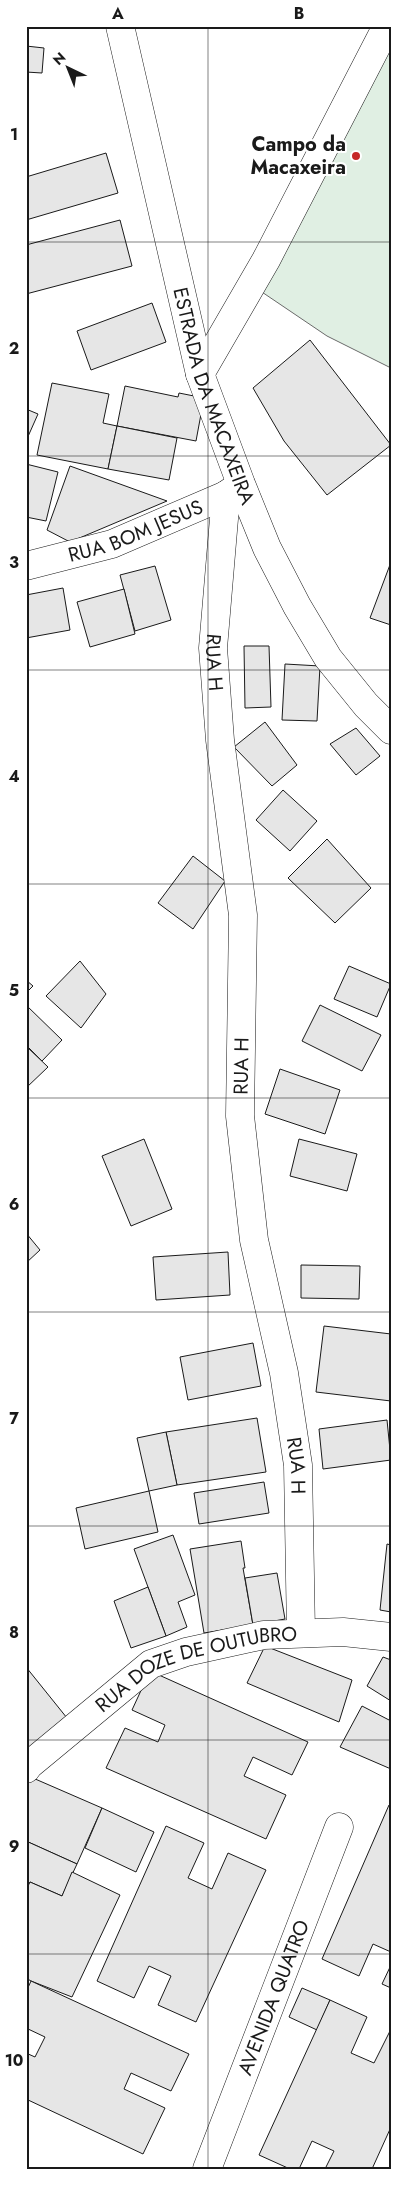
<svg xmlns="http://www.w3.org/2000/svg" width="417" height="2195" viewBox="0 0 417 2195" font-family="Jost,sans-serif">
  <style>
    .green { fill: #e0efe3; stroke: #6a6a6a }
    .building { fill: #e6e6e6; stroke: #1a1a1a }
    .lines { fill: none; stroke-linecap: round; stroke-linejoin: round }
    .minor-casing { stroke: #1a1a1a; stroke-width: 29 }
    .minor { stroke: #fff; stroke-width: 28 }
    .grid { fill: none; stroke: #1a1a1a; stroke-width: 1; stroke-opacity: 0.55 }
    .poi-dot { fill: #c62828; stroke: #fff; stroke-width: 2 }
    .labels { text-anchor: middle; stroke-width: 4; stroke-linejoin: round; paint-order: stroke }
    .poi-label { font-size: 20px; font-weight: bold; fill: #1a1a1a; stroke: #fff; text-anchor: end }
    .street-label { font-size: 20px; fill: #1a1a1a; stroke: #fff }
    .neatline { fill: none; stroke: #1a1a1a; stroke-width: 2 }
    .grid-label { font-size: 16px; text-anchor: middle; font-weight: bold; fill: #1a1a1a }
  </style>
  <rect width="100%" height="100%" fill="#fff"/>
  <path class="green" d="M391,26V368L327,336L253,286Z"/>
  <g class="building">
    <path d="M26,46L44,48L42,73L26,72Z"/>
    <path d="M106,153L118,193L26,220V177Z"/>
    <path d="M120,220L132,266L26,294V245Z"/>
    <path d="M152,303L166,342L91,370L77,331Z"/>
    <path d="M310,340L391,445L327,495L284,441L253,388Z"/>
    <path d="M52,383L109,394L103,423L117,426L108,469L37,455Z"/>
    <path d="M125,386L178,397L179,393L204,398L196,441L117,426Z"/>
    <path d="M26,409L38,414L26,441Z"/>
    <path d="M117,426L177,438L169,480L108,469Z"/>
    <path d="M26,464L58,472L46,521L26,517Z"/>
    <path d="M70,466L167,501L70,542L47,530Z"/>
    <path d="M391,562V625L370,618Z"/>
    <path d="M155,566L171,620L135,631L120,575Z"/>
    <path d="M63,588L70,630L26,638V595Z"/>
    <path d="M124,589L135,634L90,647L77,602Z"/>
    <path d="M244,646H269L271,707L245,708Z"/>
    <path d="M285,664L320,666L317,721L282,720Z"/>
    <path d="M265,722L297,765L272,786L234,747Z"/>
    <path d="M356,728L380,756L356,775L330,744Z"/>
    <path d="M283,790L317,821L290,851L256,820Z"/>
    <path d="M327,839L371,888L335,923L288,878Z"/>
    <path d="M193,856L225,881L193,929L158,903Z"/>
    <path d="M80,961L106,994L81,1028L46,996Z"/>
    <path d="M349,966L391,984L377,1017L334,999Z"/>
    <path d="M26,980L33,986L26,993Z"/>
    <path d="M26,1005L62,1040L42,1061L26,1045Z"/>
    <path d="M320,1005L381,1035L362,1071L302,1041Z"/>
    <path d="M26,1046L48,1067L26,1088Z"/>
    <path d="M280,1069L340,1090L325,1134L265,1114Z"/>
    <path d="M144,1139L172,1209L131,1226L102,1156Z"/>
    <path d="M299,1139L357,1154L347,1191L290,1176Z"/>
    <path d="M26,1233L40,1250L26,1263Z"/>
    <path d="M228,1252L230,1295L156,1300L153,1257Z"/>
    <path d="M301,1265L360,1266L359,1299L301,1298Z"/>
    <path d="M324,1326L391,1334V1401L316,1392Z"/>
    <path d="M253,1343L261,1386L188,1400L180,1357Z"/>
    <path d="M257,1418L266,1472L177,1485L166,1432Z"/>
    <path d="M387,1420L391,1460L323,1469L319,1429Z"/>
    <path d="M166,1432L177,1485L149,1491L137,1438Z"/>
    <path d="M264,1482L269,1513L199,1524L194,1493Z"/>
    <path d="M149,1491L158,1532L85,1549L76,1508Z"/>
    <path d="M173,1535L195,1595L178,1602L187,1627L166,1636L134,1549Z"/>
    <path d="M241,1541L245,1568H243L253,1625L204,1633L190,1549Z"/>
    <path d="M387,1544L391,1545V1612L380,1610Z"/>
    <path d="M277,1573L285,1619L253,1625L245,1578Z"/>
    <path d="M148,1587L166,1636L131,1648L114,1601Z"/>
    <path d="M265,1646L352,1680L339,1722L247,1683Z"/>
    <path d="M383,1657L391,1660V1701L367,1686Z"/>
    <path d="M26,1667L67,1718L26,1751Z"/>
    <path d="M150,1671L308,1742L292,1775L253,1757L244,1776L286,1795L266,1839L106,1768L125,1728L158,1742L165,1725L132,1710Z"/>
    <path d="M362,1706L391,1721V1769L340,1747Z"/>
    <path d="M26,1775L102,1808L77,1864L26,1841Z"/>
    <path d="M389,1805H391V1952L373,1944L359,1976L322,1959Z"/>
    <path d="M102,1808L154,1832L136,1872L85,1848Z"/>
    <path d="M166,1826L204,1843L188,1878L212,1889L228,1853L266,1870L196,2022L158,2005L171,1976L149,1966L134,1998L97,1981Z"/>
    <path d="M26,1841L77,1864L62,1896L30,1882L26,1890Z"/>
    <path d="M72,1872L120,1895L72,1997L31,1981L26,1978V1890L30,1882L62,1896Z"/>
    <path d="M391,1965V1988L382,1984Z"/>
    <path d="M31,1981L189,2054L171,2091L131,2073L124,2089L165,2108L143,2154L26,2099V2053L35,2057L45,2037L26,2028V1992Z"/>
    <path d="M302,1988L330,2000L317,2030L289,2017Z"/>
    <path d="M330,2000L367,2017L351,2053L374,2063L391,2029V2127L372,2169H325L334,2151L312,2141L299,2169H290L259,2155Z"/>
  </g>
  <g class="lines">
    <defs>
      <g id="minor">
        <path id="s1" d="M120,26L200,374L241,484L267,548L297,606L328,658L366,705L391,730"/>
        <path d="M200,374L266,260L387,26"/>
        <path id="s2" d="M226,495L213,648L220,740L243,915L240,1116L254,1240L284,1373L298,1465L301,1633"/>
        <path id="s3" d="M26,566L112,544L226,495L239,486"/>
        <path id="s4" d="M26,1769L29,1765L151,1664L186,1652L264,1635L343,1632L391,1637"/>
        <path id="s5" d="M207,2169L339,1827"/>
      </g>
    </defs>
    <use href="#minor" class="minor-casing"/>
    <use href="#minor" class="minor"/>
  </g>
  <path class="grid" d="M208,26V2169M26,242H391M26,456H391M26,670H391M26,884H391M26,1098H391M26,1312H391M26,1526H391M26,1740H391M26,1954H391"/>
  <circle class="poi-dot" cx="356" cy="156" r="5"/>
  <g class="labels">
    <g class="poi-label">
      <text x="346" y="151">Campo da<tspan x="346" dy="23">Macaxeira</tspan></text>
    </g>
    <g class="street-label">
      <text dy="7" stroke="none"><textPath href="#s1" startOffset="382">ESTRADA DA MACAXEIRA</textPath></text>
      <text dy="7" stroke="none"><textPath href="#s3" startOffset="115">RUA BOM JESUS</textPath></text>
      <text dy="7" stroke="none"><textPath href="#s2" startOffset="168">RUA H</textPath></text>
      <text transform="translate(241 1066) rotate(-89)" y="7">RUA H</text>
      <text dy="7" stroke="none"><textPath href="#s2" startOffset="978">RUA H</textPath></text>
      <text dy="7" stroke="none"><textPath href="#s4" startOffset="204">RUA DOZE DE OUTUBRO</textPath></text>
      <text dy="7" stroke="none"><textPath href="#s5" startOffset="184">AVENIDA QUATRO</textPath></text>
    </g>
  </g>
  <rect width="417" height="2195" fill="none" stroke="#ffffff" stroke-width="55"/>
  <g transform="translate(68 68) rotate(317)" stroke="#ffffff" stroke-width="4" paint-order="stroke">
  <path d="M0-4L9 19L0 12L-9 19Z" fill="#1a1a1a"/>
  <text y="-8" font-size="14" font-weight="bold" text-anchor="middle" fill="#1a1a1a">N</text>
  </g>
  <rect x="28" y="28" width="362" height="2140" class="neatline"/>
  <g class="grid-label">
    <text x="118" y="19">A</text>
    <text x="299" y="19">B</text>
    <text x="14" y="140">1</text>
    <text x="14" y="354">2</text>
    <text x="14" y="568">3</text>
    <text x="14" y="782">4</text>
    <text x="14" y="996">5</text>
    <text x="14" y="1210">6</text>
    <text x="14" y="1424">7</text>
    <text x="14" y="1638">8</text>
    <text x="14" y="1852">9</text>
    <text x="14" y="2066">10</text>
  </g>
</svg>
